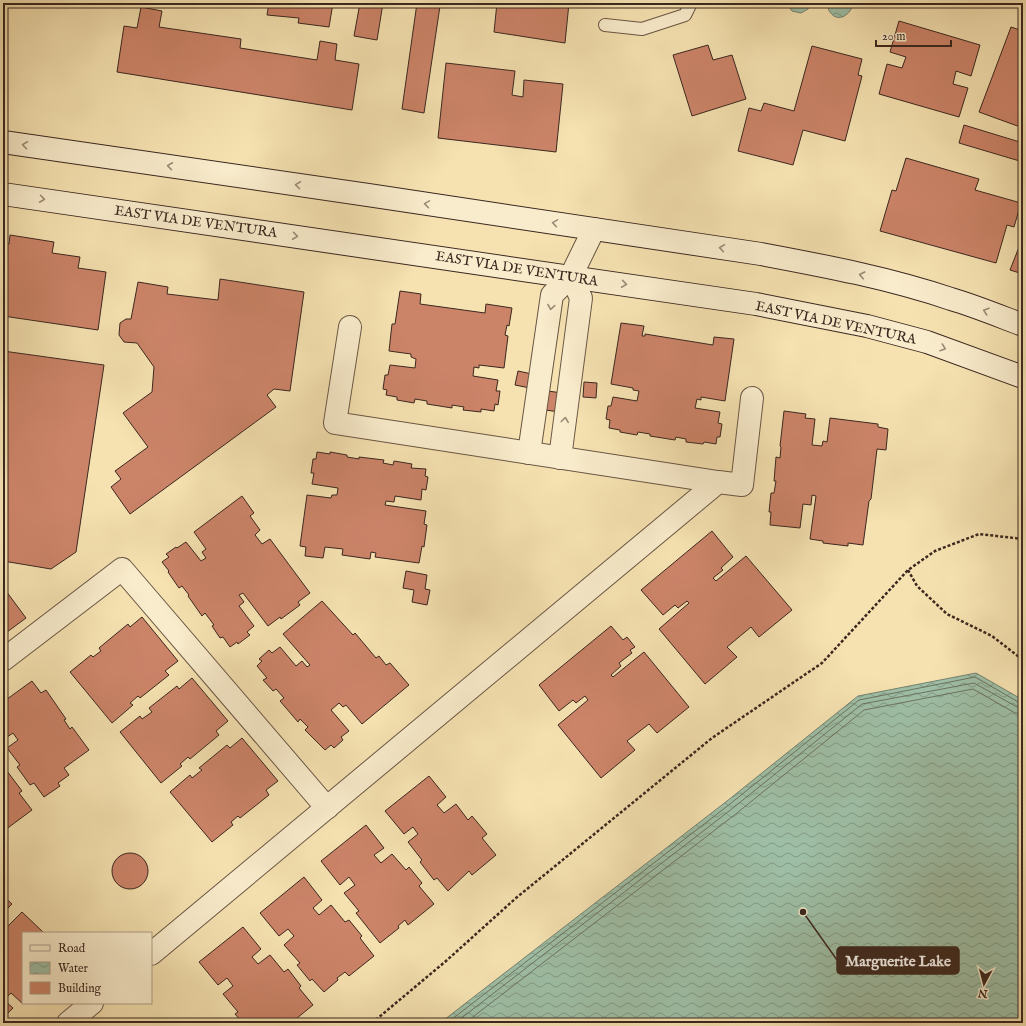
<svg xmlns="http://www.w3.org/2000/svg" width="1026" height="1026" viewBox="0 0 1026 1026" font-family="'IM FELL English',serif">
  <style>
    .water { fill: url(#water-waves); stroke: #768270 }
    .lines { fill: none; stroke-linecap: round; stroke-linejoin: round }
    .shore { stroke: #6c7362; stroke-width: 1 }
    .building { fill: #cc8469; stroke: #3a271f }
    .service-casing { stroke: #695644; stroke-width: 14 }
    .minor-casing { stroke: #695644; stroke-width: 24 }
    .secondary-casing { stroke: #3a271f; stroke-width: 24 }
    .path { stroke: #3a271f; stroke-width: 2.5; stroke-dasharray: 3 2; stroke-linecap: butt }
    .service { stroke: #f9eccc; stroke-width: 12 }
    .minor { stroke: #f9eccc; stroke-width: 22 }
    .secondary { stroke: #f9eccc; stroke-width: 22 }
    .oneway { stroke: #9a8a76 }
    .labels { text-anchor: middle; stroke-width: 4; stroke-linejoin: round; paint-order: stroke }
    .street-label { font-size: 14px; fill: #3a271f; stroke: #f9eccc }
    .leader { fill: none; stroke: #3a271f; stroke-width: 1.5 }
    .callout-dot { fill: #3a271f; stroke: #f9eccc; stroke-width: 1.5 }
    .callout { fill: #3a271f; stroke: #3a271f; stroke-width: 1.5 }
    .callout-label { font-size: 15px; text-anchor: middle; font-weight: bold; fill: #fff }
  </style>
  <defs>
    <pattern id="water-waves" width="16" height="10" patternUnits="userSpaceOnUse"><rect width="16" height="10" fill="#9ebfa6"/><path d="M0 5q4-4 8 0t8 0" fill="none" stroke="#829b87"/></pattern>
  </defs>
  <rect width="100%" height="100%" fill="#f6e2b1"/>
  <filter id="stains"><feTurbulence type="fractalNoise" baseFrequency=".005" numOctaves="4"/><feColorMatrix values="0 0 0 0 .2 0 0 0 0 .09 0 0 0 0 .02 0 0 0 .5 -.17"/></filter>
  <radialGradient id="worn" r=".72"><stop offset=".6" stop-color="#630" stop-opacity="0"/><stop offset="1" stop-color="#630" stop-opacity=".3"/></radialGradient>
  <g class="water">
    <path d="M786,3H810L808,9L801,13L792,11Z"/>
    <path d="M828,3H853C852,14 838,24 830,12C828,10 828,6 828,3Z"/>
    <path d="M976,673L1023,700V1023H440L727,801L858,696Z"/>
  </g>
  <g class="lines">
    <g class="shore">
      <path d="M447,1023L730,804L859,700L975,677L1020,703H1023"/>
      <path d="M455,1023L733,808L862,704L974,683L1017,707L1023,708"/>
      <path d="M465,1023L737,813L864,710L973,689L1015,713L1023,714"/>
    </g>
  </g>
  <g class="building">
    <path d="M57,3H68L65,8Z"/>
    <path d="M269,3H333L329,27L298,23L299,18L267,15Z"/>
    <path d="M360,3H383L377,40L354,36Z"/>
    <path d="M417,3L440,6L424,113L402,109Z"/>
    <path d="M497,3H569L565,43L494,32Z"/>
    <path d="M141,7L162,11L159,27L241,39L240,48L317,60L320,41L337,44L335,60L359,64L352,110L117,72L124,26L137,28Z"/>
    <path d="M899,21L980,45L971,76L956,71L953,84L968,88L959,117L879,94L887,64L902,68L906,57L890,52Z"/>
    <path d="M1011,27L1023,31V128L979,112Z"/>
    <path d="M708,45L713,60L732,55L746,99L692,116L673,55Z"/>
    <path d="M812,46L862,59L858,75L862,76L845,141L803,130L793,165L738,151L749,108L761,111L764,103L794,111Z"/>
    <path d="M446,63L515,71L512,95L523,97L524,80L563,84L556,152L438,138Z"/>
    <path d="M964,125L1023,143V162L959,143Z"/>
    <path d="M906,158L979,179L975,190L1021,203L1014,227L1007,225L996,263L880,231L892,190L896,191Z"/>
    <path d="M10,235L54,242L52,253L80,257L78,268L106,272L98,330L3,316V243L9,244Z"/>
    <path d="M1023,237V274L1010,270Z"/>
    <path d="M220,279L304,292L290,391L274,389L267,395L276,407L130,514L111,487L121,479L115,471L148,447L123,413L152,392L154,367L137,343L124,342L119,335L120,323L126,319H131L138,282L168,287L167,294L218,300Z"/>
    <path d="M400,291L421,294L420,304L485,313L486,304L512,308L509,326L507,325L505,335L508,336L504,368L479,365V368L474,367L473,376L498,380L496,391H500L498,405L495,404L494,411L481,409V412L463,410L464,407L452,405V408L427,404V401L415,399L414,403L397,400V397L386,395L387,390L383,389L385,375H388L390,365L415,368L416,359L411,357V354L389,351L392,324H395Z"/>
    <path d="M621,323L644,326L642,336H645V334L713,345L714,337L734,339L725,401L701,397V400L697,399L695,408L720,412L718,423L722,424L720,437H717L716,444L704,442L703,444L686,442V439L676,437L675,440L650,436V434L638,432L637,435L620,432V430L609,428L610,420L606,419L608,406H611L613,397L637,401L639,391L633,390V388L611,384Z"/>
    <path d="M3,351L104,365L76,552L51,569L3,561Z"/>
    <path d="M518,371L532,374L530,388L515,385Z"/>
    <path d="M584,382L597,383L596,398L583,397Z"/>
    <path d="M548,391L562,393L560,412L545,410Z"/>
    <path d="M784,411L806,414L805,418L815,419L812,445L822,446L823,441L827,442L830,418L878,424V427L888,429L886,450L877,449L871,499L869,501L863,545L848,543V546L823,543V541L810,539L816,496L812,495L811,505L803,504L800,528L770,525L771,512H769L771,493H774L776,481H774L776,457L780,458L781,447L780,446Z"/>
    <path d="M317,452L330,454V452L347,455V457L359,459V457L384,460L383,463L393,465L394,461L412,464L411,468L426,469L425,476L428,477L426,490L422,489L421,500L395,496L394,502L386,501L385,505L426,511L424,524L427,525L424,547L422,546L419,563L375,557L376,553L371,552L370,559L342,555L343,549L325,547L323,558L305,556L306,547L300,546L307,495L331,498L332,495H337L338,488L312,484L314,473H311L313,459H316Z"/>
    <path d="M242,496L254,513L250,516L260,530L255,535L262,544L270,539L310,593L298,602L300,605L281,619L280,617L268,626L243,593L239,595L244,602L239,606L254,626L247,632L250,635L238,644L237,642L230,647L223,637L220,638L212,626L214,625L205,613L202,616L188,596L189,595L182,586L179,588L168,572L169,571L162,562L169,557L166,554L176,547L177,548L186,542L201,561L206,558L202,552L206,549L194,532Z"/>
    <path d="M712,531L733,557L721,568L723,570L713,578L716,581L746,556L792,610L759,637L751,627L727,647L737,657L705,684L659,629L689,603L687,601L678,608L675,605L663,615L641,590Z"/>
    <path d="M406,571L427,575L425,589L430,590L427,605L412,602L414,590L403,588Z"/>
    <path d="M6,591L26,618L3,635V593Z"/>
    <path d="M322,601L353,635L355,633L376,658L379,656L386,665L390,663L409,685L362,724L346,705L343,707L339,703L331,710L349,731L341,737L343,740L334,748L331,745L325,750L305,730L308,727L300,719L298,722L280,701L284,698L276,689L273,691L263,680L267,678L257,666L262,661L259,659L269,650L272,653L280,647L296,666L302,661L307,667L310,665L283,634Z"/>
    <path d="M142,617L178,661L165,671L169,675L140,698L138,696L130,703L133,705L112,723L70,672L91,655L93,657L101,651L99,648L128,624L130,627Z"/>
    <path d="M611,626L623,640L627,637L635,647L630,650L632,653L619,663L621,666L611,675L613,677L644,652L689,707L657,733L649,724L627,741L635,750L601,778L558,725L588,700L585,696L576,703L573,700L559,711L539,685Z"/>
    <path d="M192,678L228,721L216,731L219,735L190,759L188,757L180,764L182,766L161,783L120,732L140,716L142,719L152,712L149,708L177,686L179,689Z"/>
    <path d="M32,681L41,693L46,690L66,719L64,720L70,729L72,727L89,750L64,768L69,775L58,783L60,786L44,797L34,783L30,785L17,767L20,765L7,748L18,740L13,733L4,739L3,738V702Z"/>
    <path d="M242,738L278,781L266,790L269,795L240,818L238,816L231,822L233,825L212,842L170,792L190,775L192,778L202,770L199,768L227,745L230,748Z"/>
    <path d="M7,771L22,791L19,793L32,810L5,830L3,827V772L4,773Z"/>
    <path d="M429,776L446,797L437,805L444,813L456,804L468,820L472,816L487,834L482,838L496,855L472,875L469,871L448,891L437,878L434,880L420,862L422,860L408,842L418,834L413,827L404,834L385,811Z"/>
    <path d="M366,825L384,848L374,855L381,863L392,854L406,870L409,867L422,883L419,886L434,904L408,925L405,920L398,926L399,928L380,943L356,913L359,911L344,893L355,885L349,877L340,885L321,861Z"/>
    <circle cx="130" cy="871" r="18"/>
    <path d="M304,877L322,900L313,908L319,915L331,905L345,922L349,920L362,936L360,938L374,956L349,976L345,972L337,978L338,980L324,992L312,979L310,981L297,965L300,963L284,945L294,936L288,929L279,936L260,913Z"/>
    <path d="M3,896L12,904L3,913Z"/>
    <path d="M22,912L44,933H23V1004L11,993L4,1000L13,1008L3,1018V928L4,927L6,928Z"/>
    <path d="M243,927L261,949L252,957L258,964L270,955L284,972L288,969L301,986L299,988L313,1005L291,1023H285L284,1021L281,1023H243L235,1014L238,1012L223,994L233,986L227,978L218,985L199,962Z"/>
  </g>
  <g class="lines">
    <defs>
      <path id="service" d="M605,25L642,29L685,15L691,3"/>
      <g id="minor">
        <path d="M350,327L335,423L718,482L742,485L752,398"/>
        <path d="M529,453L552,295L571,276L594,229"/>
        <path d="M560,458L581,298L571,276"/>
        <path d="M3,660L122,569L327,808"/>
        <path d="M151,954L718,482"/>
        <path d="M68,1023L92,1003"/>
      </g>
      <g id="secondary">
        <path d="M3,142L368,195L761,254C825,266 889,278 951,299C975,306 999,316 1023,325"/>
        <path d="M3,194L756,304L867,326L927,342L1023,377"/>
      </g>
    </defs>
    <use href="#service" class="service-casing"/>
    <use href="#minor" class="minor-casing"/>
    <use href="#secondary" class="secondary-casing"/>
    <g class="path">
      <path d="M908,570L917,586L947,614L992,636L1023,660"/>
      <path d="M372,1023L446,961L516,898L712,738L822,663L908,570L935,551L979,534L1023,539"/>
    </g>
    <use href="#service" class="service"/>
    <use href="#minor" class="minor"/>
    <use href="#secondary" class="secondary"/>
  </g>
  <defs><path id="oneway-chevron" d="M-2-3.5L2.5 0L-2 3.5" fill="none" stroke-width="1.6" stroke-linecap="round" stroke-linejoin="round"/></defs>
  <g class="oneway">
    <use href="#oneway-chevron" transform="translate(25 145) rotate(-172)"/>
    <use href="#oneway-chevron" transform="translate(170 166) rotate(-172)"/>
    <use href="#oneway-chevron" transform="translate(298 185) rotate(-172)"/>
    <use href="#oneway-chevron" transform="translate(42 199) rotate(8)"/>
    <use href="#oneway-chevron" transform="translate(427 204) rotate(-171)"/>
    <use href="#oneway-chevron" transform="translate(555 223) rotate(-171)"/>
    <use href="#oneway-chevron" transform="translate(295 236) rotate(8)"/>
    <use href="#oneway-chevron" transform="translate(722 248) rotate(-172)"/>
    <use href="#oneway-chevron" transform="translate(862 275) rotate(-167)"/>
    <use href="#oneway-chevron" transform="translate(624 284) rotate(8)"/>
    <use href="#oneway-chevron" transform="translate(551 307) rotate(99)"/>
    <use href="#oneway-chevron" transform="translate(986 311) rotate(-161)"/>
    <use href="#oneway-chevron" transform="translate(943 348) rotate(19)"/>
    <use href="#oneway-chevron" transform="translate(565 420) rotate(-83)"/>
  </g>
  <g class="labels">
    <g class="street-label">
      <text transform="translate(196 221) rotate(8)" y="5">EAST VIA DE VENTURA</text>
      <text transform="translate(517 268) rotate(9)" y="5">EAST VIA DE VENTURA</text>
      <text transform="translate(836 322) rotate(12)" y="5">EAST VIA DE VENTURA</text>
    </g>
  </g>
  <path class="leader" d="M803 912L837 960"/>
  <circle class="callout-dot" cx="803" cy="912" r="4"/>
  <rect class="callout" x="837" y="947" width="122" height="27" rx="4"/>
  <g class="callout-label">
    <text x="898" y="966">Marguerite Lake</text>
  </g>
  <rect width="1026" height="1026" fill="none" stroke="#f6e2b1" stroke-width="16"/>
  <rect x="4" y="4" width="1018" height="1018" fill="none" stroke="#3a271f" stroke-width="2"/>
  <rect x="8" y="8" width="1010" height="1010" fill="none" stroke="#3a271f"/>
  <rect x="22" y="932" width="130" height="72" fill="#f9eccc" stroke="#ad9d87"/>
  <rect x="30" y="945" width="20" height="6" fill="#f9eccc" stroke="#ad9d87"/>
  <text x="58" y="952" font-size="12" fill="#3a271f">Road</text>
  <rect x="30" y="962" width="20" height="12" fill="url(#water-waves)" stroke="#ad9d87"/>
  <text x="58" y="972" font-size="12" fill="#3a271f">Water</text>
  <rect x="30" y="982" width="20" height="12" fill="#cc8469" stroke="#ad9d87"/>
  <text x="58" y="992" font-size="12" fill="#3a271f">Building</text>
  <g transform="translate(984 984) rotate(187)" stroke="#f9eccc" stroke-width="3" paint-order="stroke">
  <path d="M0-3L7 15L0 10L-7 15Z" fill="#3a271f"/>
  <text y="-6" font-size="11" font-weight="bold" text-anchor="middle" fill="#3a271f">N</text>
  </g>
  <path d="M876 40v6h75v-6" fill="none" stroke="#3a271f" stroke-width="2"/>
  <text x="882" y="40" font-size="12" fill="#3a271f" stroke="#f9eccc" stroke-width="3" paint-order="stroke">20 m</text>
  <rect width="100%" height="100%" filter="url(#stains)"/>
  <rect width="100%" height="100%" fill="url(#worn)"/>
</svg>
